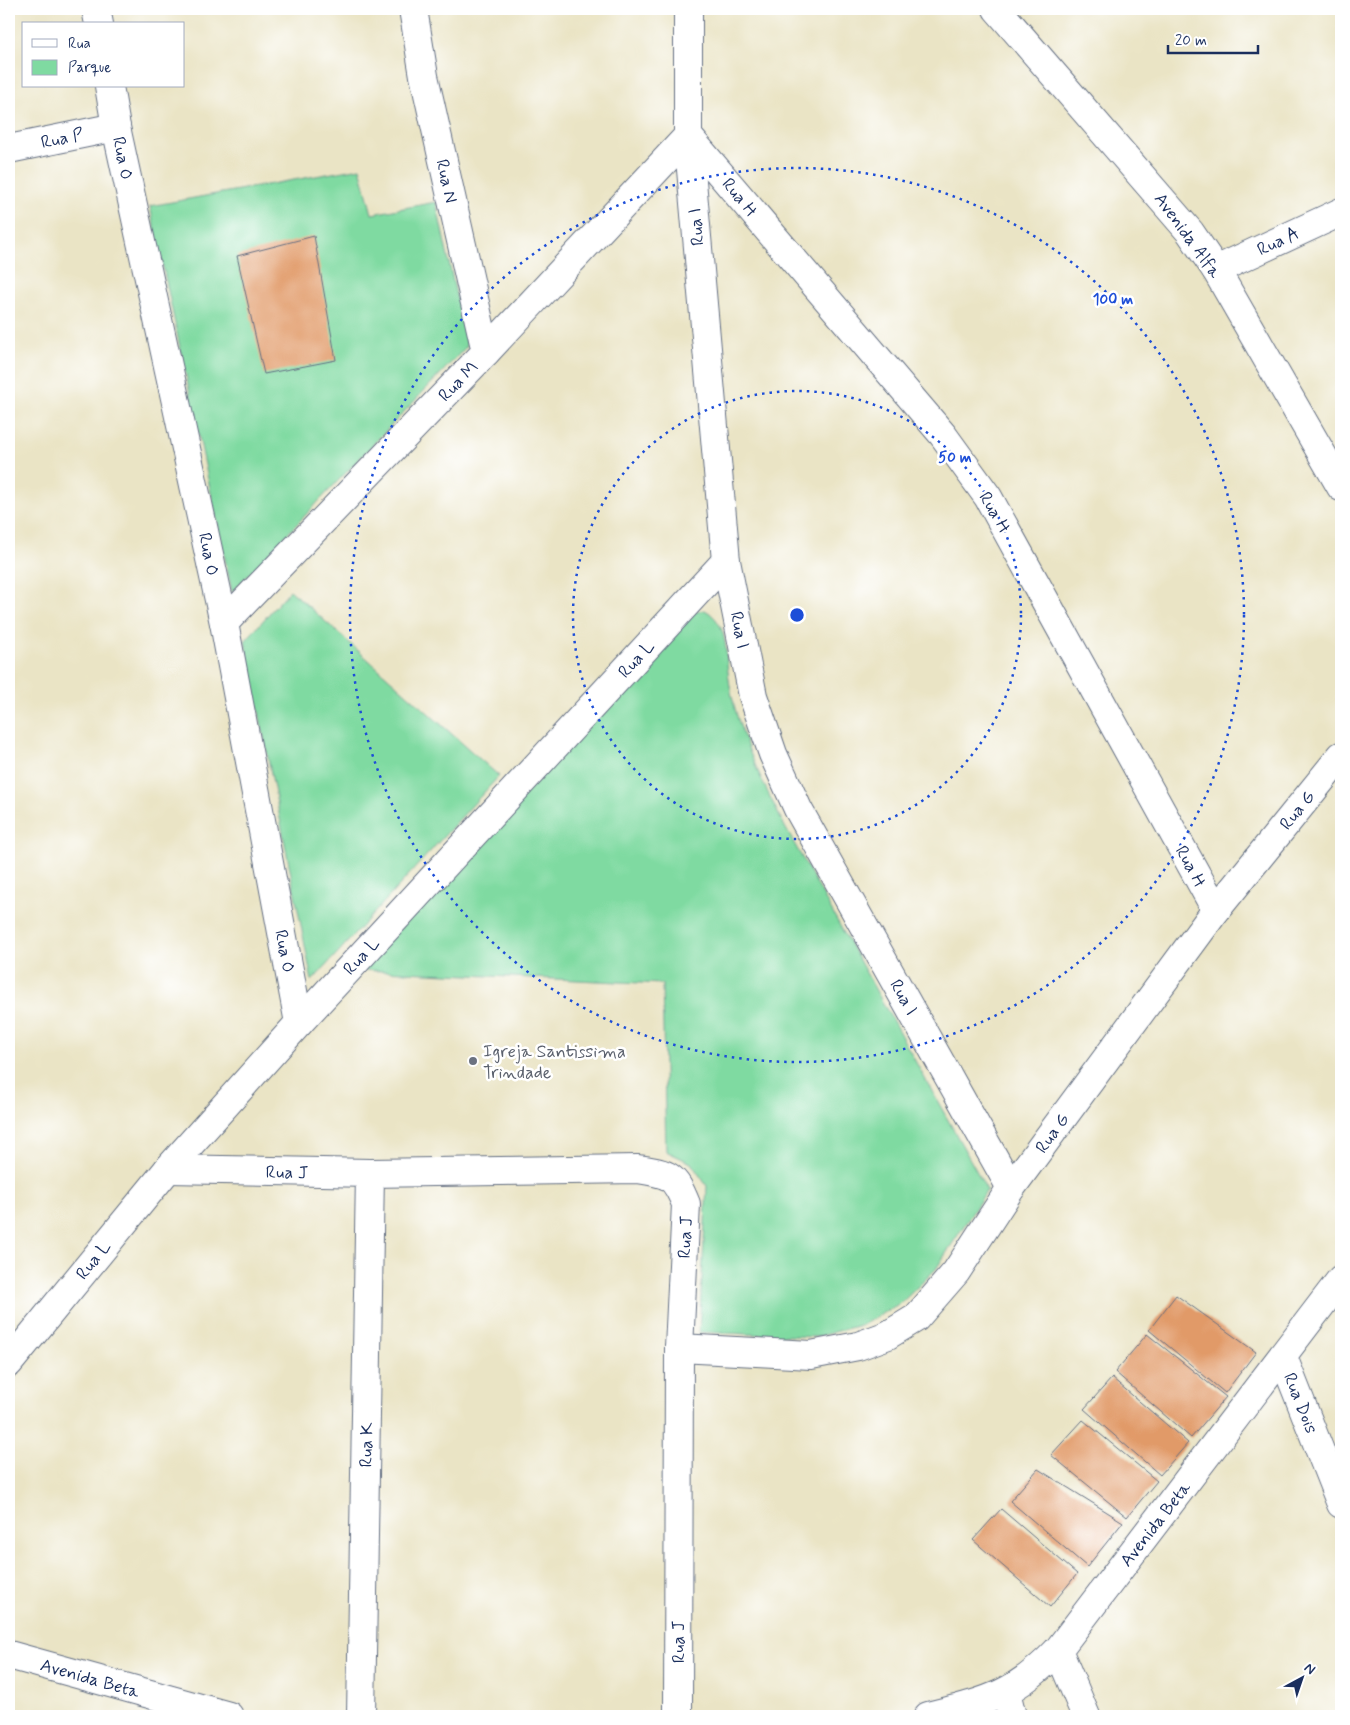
<svg xmlns="http://www.w3.org/2000/svg" width="1350" height="1725" viewBox="0 0 1350 1725" font-family="Mynerve,sans-serif">
  <style>
    .green { fill: #7fdaa1; stroke: #4d8480 }
    .building { fill: #e19a67 }
    .lines { fill: none; stroke-linecap: round; stroke-linejoin: round }
    .minor-casing { stroke: #636e82; stroke-width: 30 }
    .major-casing { stroke: #636e82; stroke-width: 30 }
    .minor { stroke: #fff; stroke-width: 28 }
    .major { stroke: #fff; stroke-width: 28 }
    .ring { fill: none; stroke: #1d4ed8; stroke-width: 2.5; stroke-dasharray: 2.5 5 }
    .worship-dot { fill: #6b7280; stroke: #fff; stroke-width: 2 }
    .labels { text-anchor: middle; stroke-width: 5; stroke-linejoin: round; paint-order: stroke }
    .street-label { font-size: 18px; fill: #1b2f5e; stroke: #fff }
    .worship-label { font-size: 18px; fill: #5b616d; stroke: #fff; text-anchor: start }
    .centre { fill: #1d4ed8; stroke: #fff; stroke-width: 2.5 }
    .ring-label { font-size: 15px; text-anchor: middle; font-weight: bold; fill: #1d4ed8; stroke: #fff; stroke-width: 5; stroke-linejoin: round; paint-order: stroke }
  </style>
  <rect width="100%" height="100%" fill="#fff"/>
  <filter id="ink" filterUnits="userSpaceOnUse"><feTurbulence type="fractalNoise" baseFrequency=".02" numOctaves="2"/><feDisplacementMap in="SourceGraphic" scale="10" xChannelSelector="R" yChannelSelector="G"/><feConvolveMatrix kernelMatrix="1 2 1 2 8 2 1 2 1" color-interpolation-filters="sRGB"/></filter>
  <filter id="wash" filterUnits="userSpaceOnUse"><feTurbulence type="fractalNoise" baseFrequency=".0096" numOctaves="4" result="noise"/><feDisplacementMap in="SourceGraphic" scale="20" xChannelSelector="R" yChannelSelector="G"/><feGaussianBlur stdDeviation="1.12" result="paint"/><feColorMatrix in="noise" values="0 0 0 0 0 0 0 0 0 0 0 0 0 0 0 0 0 1.4 0 .05"/><feComposite in="paint" operator="in"/></filter>
  <g filter="url(#wash)">
    <rect width="100%" height="100%" fill="#eae4c5"/>
    <g class="green">
      <path d="M360,168L372,214L436,202L467,346L232,592L150,206Z"/>
      <path d="M290,590L499,776L312,981L245,641Z"/>
      <path d="M705,610C728,623 725,650 728,672C734,727 761,779 785,827L987,1190L936,1269L902,1302L864,1324L816,1337L699,1332L707,1186L691,1163L666,1151L662,984L361,970L696,611Z"/>
    </g>
    <g id="blocks">
      <g class="building">
        <path d="M314,236L336,360L264,374L237,256Z"/>
        <path d="M1176,1295L1256,1352L1225,1393L1149,1330Z"/>
        <path d="M1147,1334L1226,1397L1191,1438L1115,1372Z"/>
        <path d="M1112,1378L1188,1443L1160,1475L1084,1409Z"/>
        <path d="M1083,1420L1157,1481L1127,1517L1051,1455Z"/>
        <path d="M1038,1469L1123,1522L1087,1567L1010,1501Z"/>
        <path d="M1001,1509L1077,1574L1050,1607L973,1540Z"/>
      </g>
    </g>
  </g>
  <g filter="url(#ink)">
    <use href="#blocks" fill-opacity="0" stroke="#636e82" stroke-width="1"/>
    <g class="lines">
      <defs>
        <g id="minor">
          <path d="M96,9L99,24"/>
          <path d="M413,9L424,76L486,352"/>
          <path d="M688,9V136L726,561L753,696L773,754L798,809L1011,1188"/>
          <path d="M997,9L1190,232L1216,270L1341,487"/>
          <path d="M109,86L116,127L224,623L299,1023"/>
          <path d="M9,149L116,127"/>
          <path d="M1216,270L1341,212"/>
          <path d="M224,623L486,352L688,136L943,435L988,497L1216,910"/>
          <path d="M168,1169L370,1173L638,1169C669,1174 674,1174 686,1204L679,1348L678,1716"/>
          <path d="M679,1348L811,1355L858,1346L888,1335L916,1318L956,1272L1011,1188L1216,910L1341,756"/>
          <path d="M1283,1357L1341,1504"/>
          <path d="M9,1363L168,1169L299,1023L726,561"/>
          <path d="M1058,1650L1341,1279"/>
          <path d="M1006,1692L1012,1716"/>
          <path d="M361,1716L370,1173"/>
        </g>
        <g id="major">
          <path d="M9,1655L229,1716"/>
          <path d="M928,1716C987,1701 1014,1696 1058,1650L1086,1716"/>
        </g>
      </defs>
      <use href="#minor" class="minor-casing"/>
      <use href="#major" class="major-casing"/>
      <use href="#minor" class="minor"/>
      <use href="#major" class="major"/>
    </g>
  </g>
  <g class="ring">
    <circle cx="797" cy="615" r="224"/>
    <circle cx="797" cy="615" r="447"/>
  </g>
  <circle class="worship-dot" cx="473" cy="1061" r="5"/>
  <g class="labels">
    <g class="street-label">
      <text transform="translate(62 138) rotate(-12)" y="6">Rua P</text>
      <text transform="translate(123 158) rotate(78)" y="6">Rua O</text>
      <text transform="translate(447 181) rotate(77)" y="6">Rua N</text>
      <text transform="translate(740 197) rotate(50)" y="6">Rua H</text>
      <text transform="translate(696 227) rotate(-95)" y="6">Rua I</text>
      <text transform="translate(1188 235) rotate(54)" y="6">Avenida Alfa</text>
      <text transform="translate(1278 241) rotate(-25)" y="6">Rua A</text>
      <text transform="translate(458 381) rotate(-46)" y="6">Rua M</text>
      <text transform="translate(995 512) rotate(59)" y="6">Rua H</text>
      <text transform="translate(209 554) rotate(78)" y="6">Rua O</text>
      <text transform="translate(740 630) rotate(79)" y="6">Rua I</text>
      <text transform="translate(636 659) rotate(-47)" y="6">Rua L</text>
      <text transform="translate(1297 810) rotate(-51)" y="6">Rua G</text>
      <text transform="translate(1191 866) rotate(61)" y="6">Rua H</text>
      <text transform="translate(285 951) rotate(79)" y="6">Rua O</text>
      <text transform="translate(361 956) rotate(-47)" y="6">Rua L</text>
      <text transform="translate(904 997) rotate(61)" y="6">Rua I</text>
      <text transform="translate(1052 1133) rotate(-54)" y="6">Rua G</text>
      <text transform="translate(287 1172) rotate(1)" y="6">Rua J</text>
      <text transform="translate(685 1237) rotate(-87)" y="6">Rua J</text>
      <text transform="translate(93 1260) rotate(-51)" y="6">Rua L</text>
      <text transform="translate(1301 1403) rotate(68)" y="6">Rua Dois</text>
      <text transform="translate(366 1445) rotate(-89)" y="6">Rua K</text>
      <text transform="translate(1155 1524) rotate(-52)" y="6">Avenida Beta</text>
      <text transform="translate(678 1642) rotate(-90)" y="6">Rua J</text>
      <text transform="translate(90 1678) rotate(16)" y="6">Avenida Beta</text>
    </g>
    <g class="worship-label">
      <text x="483" y="1057">Igreja Santissima<tspan x="483" dy="21">Trindade</tspan></text>
    </g>
  </g>
  <circle cx="797" cy="615" r="8" class="centre"/>
  <g class="ring-label">
    <text x="1113" y="304">100 m</text>
    <text x="955" y="462">50 m</text>
  </g>
  <rect width="1350" height="1725" fill="none" stroke="#fff" stroke-width="30"/>
  <rect x="22" y="22" width="162" height="65" fill="#ffffff" stroke="#a4acbf"/>
  <rect x="32" y="39" width="25" height="8" fill="#ffffff" stroke="#a4acbf"/>
  <text x="68" y="48" font-size="15" fill="#1b2f5e">Rua</text>
  <rect x="32" y="60" width="25" height="15" fill="#7fdaa1" stroke="#a4acbf"/>
  <text x="68" y="72" font-size="15" fill="#1b2f5e">Parque</text>
  <g transform="translate(1302 1678) rotate(40)" stroke="#ffffff" stroke-width="4" paint-order="stroke">
  <path d="M0-4L9 19L0 12L-9 19Z" fill="#1b2f5e"/>
  <text y="-8" font-size="14" font-weight="bold" text-anchor="middle" fill="#1b2f5e">N</text>
  </g>
  <path d="M1168 45v8h90v-8" fill="none" stroke="#1b2f5e" stroke-width="2.5"/>
  <text x="1175" y="45" font-size="15" fill="#1b2f5e" stroke="#ffffff" stroke-width="4" paint-order="stroke">20 m</text>
</svg>
